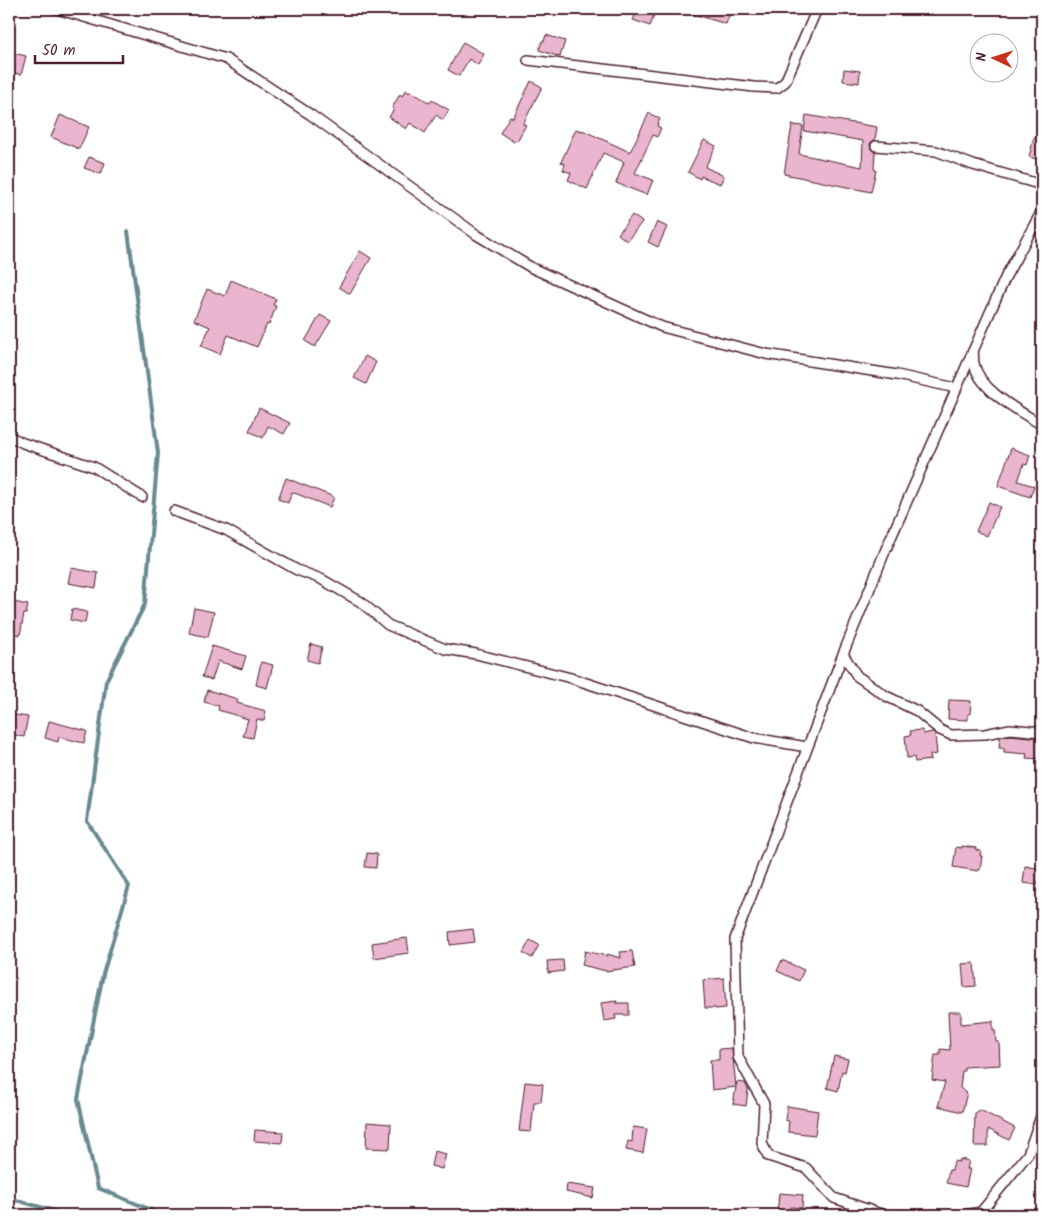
<svg xmlns="http://www.w3.org/2000/svg" width="1051" height="1224" viewBox="0 0 1051 1224" font-family="Kalam,sans-serif">
  <style>
    .lines { fill: none; stroke-linecap: round; stroke-linejoin: round }
    .stream { stroke: #698990; stroke-width: 4 }
    .building { fill: #eab5cf; stroke: #4a1f2b }
    .minor-casing { stroke: #4a1f2b; stroke-width: 12 }
    .minor { stroke: #fff; stroke-width: 9 }
  </style>
  <rect width="100%" height="100%" fill="#fff"/>
  <filter id="ink" filterUnits="userSpaceOnUse"><feTurbulence type="fractalNoise" baseFrequency=".02" numOctaves="2"/><feDisplacementMap in="SourceGraphic" scale="10" xChannelSelector="R" yChannelSelector="G"/><feConvolveMatrix kernelMatrix="1 2 1 2 8 2 1 2 1" color-interpolation-filters="sRGB"/></filter>
  <g filter="url(#ink)">
    <g class="lines">
      <g class="stream">
        <path d="M128,231L158,453L145,604L106,681L87,821L129,886L103,974L78,1099L98,1188L154,1211L156,1215"/>
        <path d="M9,1198L68,1215"/>
      </g>
    </g>
    <g class="building">
      <path d="M638,9H656L650,26L633,20Z"/>
      <path d="M683,9H717L730,13L726,24L683,11Z"/>
      <path d="M546,35L565,41L560,57L539,50L542,41H544Z"/>
      <path d="M463,42L484,54L478,65L469,59L459,76L448,70Z"/>
      <path d="M13,53L26,56L21,75L9,71Z"/>
      <path d="M844,69L860,71L859,83L843,81Z"/>
      <path d="M531,81L542,87L523,124L526,125L517,141L515,140L514,142L500,133L510,116L513,118Z"/>
      <path d="M406,90L409,93L410,91L430,103L432,100L449,110L443,120L436,115L425,133L410,123L406,129L389,117L394,109L392,108L400,94L402,96Z"/>
      <path d="M649,113L660,119L657,126L661,128L657,137L653,135L635,173L653,180L647,195L616,183L624,162L603,153L587,189L568,180L571,173L563,170L565,164L561,162L576,129L582,131V130L630,152Z"/>
      <path d="M60,115L89,127L79,149L51,137Z"/>
      <path d="M806,115L877,127L875,140L871,142L870,145L871,149L875,152L874,169L876,170L871,192L784,174L792,125L803,126L799,154L862,167L863,141L804,131Z"/>
      <path d="M1034,137L1042,139V153L1040,160L1029,157Z"/>
      <path d="M704,140L716,146L705,167L724,176L720,184L701,176L700,179L688,172Z"/>
      <path d="M89,157L105,163L101,174L84,168Z"/>
      <path d="M632,215L642,222L627,241L618,234Z"/>
      <path d="M657,222L667,227L658,247L648,242Z"/>
      <path d="M360,251L371,258L350,294L339,287Z"/>
      <path d="M231,280L276,299L273,305L276,306L269,325L267,324L257,347L228,335L220,354L201,346L210,327L194,320L207,289L225,296Z"/>
      <path d="M320,315L331,321L315,347L305,341Z"/>
      <path d="M365,356L376,362L366,384L354,378Z"/>
      <path d="M259,408L290,423L284,434L268,426L263,438L249,431Z"/>
      <path d="M1011,448L1030,455L1027,465L1024,464L1018,481L1034,486L1030,497L998,486Z"/>
      <path d="M286,478L334,497L330,507L292,492L288,503L278,499Z"/>
      <path d="M989,502L1000,507L987,536L976,531Z"/>
      <path d="M71,568L98,573L96,588L68,583Z"/>
      <path d="M9,601L28,605L26,614H24L20,635L9,633Z"/>
      <path d="M194,608L214,612L208,637L189,633Z"/>
      <path d="M72,609L87,612L85,623L70,620Z"/>
      <path d="M311,644L322,647L318,663L307,660Z"/>
      <path d="M212,646L246,656L242,669L218,661L212,680L202,677Z"/>
      <path d="M261,662L273,665L267,688L256,685Z"/>
      <path d="M207,690L238,699L237,703L266,711L264,721L257,719L253,738L243,736L248,719L218,710L219,706L204,702Z"/>
      <path d="M949,700L971,701L970,714H968V720L948,719Z"/>
      <path d="M9,714L28,717L24,737L9,734Z"/>
      <path d="M49,721L87,731L84,743L59,737L58,742L45,738Z"/>
      <path d="M922,730L923,734L933,732L935,734L937,754L930,755L931,760L915,762L914,757L907,758L905,736L911,735L910,731Z"/>
      <path d="M1010,735L1042,738V759L1026,758L1027,754L1004,752V748H999L1000,737Z"/>
      <path d="M962,846L976,848V850L981,851L980,856H982L980,870L978,869V871L953,867L956,847L962,848Z"/>
      <path d="M367,853L377,854L376,868L365,867Z"/>
      <path d="M1025,866L1042,869V882L1038,881V885L1023,883Z"/>
      <path d="M473,929L475,942L450,945L449,932Z"/>
      <path d="M407,938L409,953L374,958L372,943Z"/>
      <path d="M530,940L539,945L532,958L523,953Z"/>
      <path d="M585,951L607,956V954L621,958L620,952L632,951L635,967L606,971L582,965Z"/>
      <path d="M563,960L564,971L548,973L547,961Z"/>
      <path d="M782,960L804,970L799,981L777,971Z"/>
      <path d="M974,963L976,986L964,987L962,964Z"/>
      <path d="M724,978L726,1008L715,1009V1008H705L703,980Z"/>
      <path d="M617,1001L616,1003H629V1015H615L616,1019L604,1021L601,1003Z"/>
      <path d="M948,1012H961V1024L993,1021V1030H995L996,1042H999L1000,1065L964,1067V1071H962L960,1088L967,1093L962,1112L938,1106L945,1082L932,1080L935,1055H940V1049L950,1050Z"/>
      <path d="M732,1048L736,1086L737,1082L745,1083L748,1089L746,1106L733,1104L736,1087L712,1090L710,1060H719V1049Z"/>
      <path d="M834,1056L848,1059L845,1072L842,1071L838,1091L827,1088Z"/>
      <path d="M525,1082L543,1084L541,1102H534L531,1132L519,1131Z"/>
      <path d="M787,1106L818,1111L815,1135L788,1132L789,1121L785,1120Z"/>
      <path d="M980,1110L1015,1128L1009,1140L988,1129V1146H974L975,1113Z"/>
      <path d="M367,1122L391,1124L390,1149L366,1148Z"/>
      <path d="M633,1127L647,1129L643,1153L626,1150L628,1141L632,1142Z"/>
      <path d="M255,1130L283,1132L282,1143L254,1141Z"/>
      <path d="M434,1151L446,1154L442,1169L431,1166Z"/>
      <path d="M960,1159L969,1161L967,1169H970L966,1187L946,1183L949,1170H952L954,1161L959,1162Z"/>
      <path d="M567,1184L595,1188L593,1198L566,1192Z"/>
      <path d="M779,1193L803,1195L802,1208L790,1207V1215H777Z"/>
    </g>
    <g class="lines">
      <defs>
        <g id="minor">
          <path d="M57,9L226,59L311,115L477,235L532,268L662,327L766,354L897,375L956,388"/>
          <path d="M528,60L754,87L777,88L785,82L817,9"/>
          <path d="M876,146L936,151L973,165L1042,185"/>
          <path d="M973,351C974,355 973,359 974,363C979,391 1020,411 1042,425"/>
          <path d="M9,436L23,443L94,467L142,497"/>
          <path d="M174,511L226,530L297,570L321,579L361,602L388,625L445,649L476,654L571,678L754,738L807,747"/>
          <path d="M843,654L857,676L886,696L917,711L940,730L951,735L985,734L1010,729L1042,732"/>
          <path d="M884,1215L834,1198L806,1168L768,1156L762,1143L764,1104L738,1057L735,939L843,654L886,549L1006,276L1042,211"/>
          <path d="M965,1215L981,1212L1028,1154L1042,1113"/>
        </g>
      </defs>
      <use href="#minor" class="minor-casing"/>
      <use href="#minor" class="minor"/>
    </g>
  </g>
  <rect width="1051" height="1224" fill="none" stroke="#fff" stroke-width="30"/>
  <rect x="15" y="15" width="1021" height="1194" fill="none" stroke="#4a1f2b" stroke-width="2" filter="url(#ink)"/>
  <g transform="translate(994 58) rotate(274)"><circle r="24" fill="#ffffff" stroke="#b7a5aa"/>
  <path d="M0-4L9 19L0 12L-9 19Z" fill="#c8321e"/>
  <text y="-8" font-size="14" font-weight="bold" text-anchor="middle" fill="#4a1f2b">N</text>
  </g>
  <path d="M35 55v8h88v-8" fill="none" stroke="#4a1f2b" stroke-width="2.5"/>
  <text x="42" y="55" font-size="15" fill="#4a1f2b" stroke="#ffffff" stroke-width="4" paint-order="stroke">50 m</text>
</svg>
